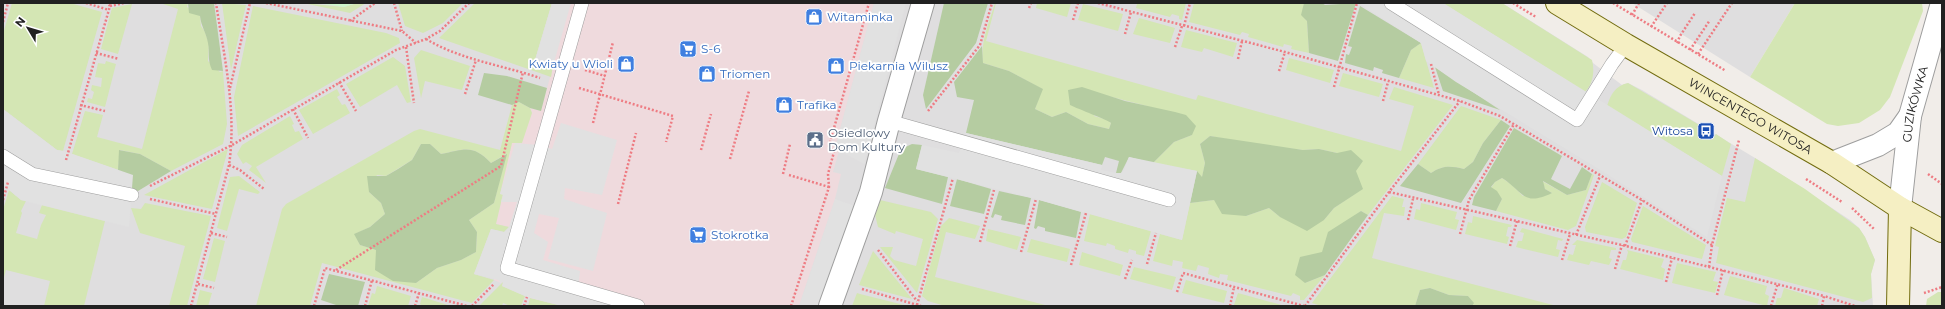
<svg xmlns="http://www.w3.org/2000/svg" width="1945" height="309" viewBox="0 0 1945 309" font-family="Montserrat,sans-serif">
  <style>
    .residential { fill: #dfdedf }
    .commercial { fill: #efdadd }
    .grass { fill: #d4e6b4; fill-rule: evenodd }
    .forest { fill: #b5cca1 }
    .park { fill: #cff6cb }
    .parking { fill: #e1e1e1 }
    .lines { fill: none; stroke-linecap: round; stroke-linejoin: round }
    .lane-casing { stroke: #9e9e9e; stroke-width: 14 }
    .street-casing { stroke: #9e9e9e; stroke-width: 24 }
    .secondary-casing { stroke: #726c0f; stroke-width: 24 }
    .path { stroke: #ee7c83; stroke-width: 2.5; stroke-dasharray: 2 2; stroke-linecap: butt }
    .lane { stroke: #fff; stroke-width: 13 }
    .street { stroke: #fff; stroke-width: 22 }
    .secondary { stroke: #f5efc3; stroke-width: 22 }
    .labels { text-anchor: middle; stroke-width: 3.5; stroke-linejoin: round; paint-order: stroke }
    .shop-label { font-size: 12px; fill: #366cbe; stroke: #fff; text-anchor: start }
    .street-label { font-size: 12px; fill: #212121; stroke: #fff }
    .transit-label { font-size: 12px; fill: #164399; stroke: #fff; text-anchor: end }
    .service-label { font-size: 12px; fill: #4e5e75; stroke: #fff; text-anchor: start }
  </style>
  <rect width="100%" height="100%" fill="#f1ede9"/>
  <g class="residential">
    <path d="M3,3H1502L1588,57L1593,63L1622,85L1628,83L1642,90L1770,167L1850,220L1859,228L1865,237L1875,260L1871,274L1873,306H3Z"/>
    <path d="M1632,3H1795L1750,77Z"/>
  </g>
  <path class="commercial" d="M552,3H874L835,148L839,151L833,172L841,174L835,199L799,306H562L527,297L503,282L501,283L494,280L509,227L495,224L503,195L500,194L512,143L532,113L530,108L541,111L553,66Z"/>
  <g class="grass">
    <path d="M12,3H70L102,12L63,151L57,150L3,109V34Z"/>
    <path d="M160,3H188L187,7L200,16L201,26L205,32L209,44L208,61L220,72L223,71L227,124L223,144L171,171L140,154L120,150L118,170L72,154L85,111L103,115L97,137L142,149L178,9Z"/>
    <path d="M222,3L246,5L231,70Z"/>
    <path d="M303,3L344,7L357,3H366L350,13Z"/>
    <path d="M398,3H463L443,23L423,33L405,26Z"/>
    <path d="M475,3H552L535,60L553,66L551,77L439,38Z"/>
    <path d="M995,3H996L986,41L1196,100L1198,95L1401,151L1414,106L1389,99L1394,87L1453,105L1368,215L1361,211C1336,230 1320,256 1305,283L1325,275L1304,300H1300V296L1293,293L1291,296L1227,280L1228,275L1220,274L1219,278L1208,274L1209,268L1198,265L1196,271L1182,268L1183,262L1173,260L1172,266L1153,261L1160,234L1182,240L1190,203L1214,200L1246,216L1269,208L1280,217L1324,220L1334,208L1362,189L1337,153L1319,149L1303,150L1258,145L1210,136L1200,144L1205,163L1202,178L1197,171L1153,163L1174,142L1192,135L1147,106L1104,95L1094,116L1108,120L1111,123L1109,129L1088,124L1066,112L1052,117L1035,109L1042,89L1009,71L983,63C980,42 989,23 995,3Z"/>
    <path d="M1037,3H1071L1067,17L1036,8Z"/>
    <path d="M1134,3H1186L1182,20L1179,19V16L1172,14L1170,17L1136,8L1137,4Z"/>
    <path d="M1194,3H1304L1302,15L1307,21L1309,53L1291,49L1292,46L1284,44L1283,47L1248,37L1249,34L1242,32L1240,35L1189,22Z"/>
    <path d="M1443,3H1502L1592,60C1595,71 1593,84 1585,92Z"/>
    <path d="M1795,3H1922L1923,11L1890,97L1880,110L1859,123L1838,126L1827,124L1750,77Z"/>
    <path d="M132,4L118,54L101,49L112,8Z"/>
    <path d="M1083,4L1123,14L1118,31L1078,20Z"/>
    <path d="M253,6L386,33L399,38L400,43L238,136L234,97Z"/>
    <path d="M1139,18L1175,28L1170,43L1133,34Z"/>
    <path d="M1186,30L1237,43L1233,57L1204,48L1202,52L1181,47Z"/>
    <path d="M1421,43L1434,88L1399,78L1411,50Z"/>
    <path d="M421,50L470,66L462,90L425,81L421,98L414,58Z"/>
    <path d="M393,57L405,66L411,102L407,103L397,85L360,107L346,84Z"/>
    <path d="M1289,58L1334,70L1330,83L1286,70Z"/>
    <path d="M106,61L116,64L105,107L87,102L88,98L92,99L94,92L91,90L92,85L101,87L102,78L95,77L98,63L105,64Z"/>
    <path d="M1343,73L1383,84L1379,97L1339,86Z"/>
    <path d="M1628,83L1701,126L1697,131L1712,140L1716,134L1731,144L1722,176L1607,106C1611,94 1615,86 1628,83Z"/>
    <path d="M337,89L340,95L337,97L342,105L345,104L350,113L313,134L299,110Z"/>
    <path d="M519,102L530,108L532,113L522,143H512L500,194H503L496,224L509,227L504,232L491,229L474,274L494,280L472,303L322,263L310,306H256L282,209L286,204L414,131L420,129L500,150L512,105ZM421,144H430L441,154C465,149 473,144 491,163L506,154L494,203L469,220L477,232L476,252L461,260L437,268L416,283L376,250L360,245L355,234L370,227L385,214L381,203L369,192L377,175L386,176L412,160Z"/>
    <path d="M1461,106L1501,120L1483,143L1473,162L1464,169C1451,166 1443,165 1431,173L1418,164Z"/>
    <path d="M290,116L294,124L292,125L295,132L299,131L303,139L256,167L266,183L249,170L252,166L246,162L243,164L237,154L242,145Z"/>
    <path d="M228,149L212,209L144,195Z"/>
    <path d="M1755,158L1805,189L1859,228L1865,237L1875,260L1871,274L1872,298L1863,302L1716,263L1719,247L1715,246L1727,198L1745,202Z"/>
    <path d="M1592,174L1594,175L1576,226L1568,230L1496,211L1502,199L1491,188L1495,182L1502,178L1512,185L1523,196L1552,193L1545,189L1542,181L1567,195L1586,190Z"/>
    <path d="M239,176L260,192L258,194L239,189L227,231L217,228L230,177Z"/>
    <path d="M1602,182L1637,203L1626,237L1622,239L1586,232L1585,227Z"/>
    <path d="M9,190L21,200L26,201L21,211L22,213L16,233L37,239L41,225L46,215L39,213L42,205L105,221L84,306H44L50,281L6,270L3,281V210Z"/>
    <path d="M1392,196L1404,199L1402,207H1405L1404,216L1384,213L1372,258L1557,306H1472L1473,303L1468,296L1449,295L1430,288L1420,290L1415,306H1321L1312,303Z"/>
    <path d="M880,200L931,212L938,219L917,293L880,247H893L890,256L894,260L916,266L923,239L896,231L895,234L878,227L875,215Z"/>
    <path d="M145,203L211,216L187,306H169L185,246L140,233L131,208L141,209Z"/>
    <path d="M1421,203L1457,212L1455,219L1459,220L1456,230L1414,219L1416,209L1420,210Z"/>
    <path d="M1643,206L1706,245L1702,259L1632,242L1631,239Z"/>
    <path d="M1090,214L1151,231L1144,256L1136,254V251L1129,249L1128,253L1115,249V246L1107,243L1106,246L1084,241Z"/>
    <path d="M1473,216L1512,225L1511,227H1508L1506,236L1509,237L1507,244L1465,234L1468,222L1472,223Z"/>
    <path d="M949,218L980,226L975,239L946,232L935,277L1049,306H945L928,301L922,296L941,226Z"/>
    <path d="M1522,228L1563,239L1562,241L1558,240L1556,249L1560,250L1558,257L1516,247L1518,241H1522L1524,233L1520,232Z"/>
    <path d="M988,229L1021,237L1017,250L986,241Z"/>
    <path d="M214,238L225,241L215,282L203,279Z"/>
    <path d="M1031,239L1070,249L1067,262L1027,252Z"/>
    <path d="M1577,240L1616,248V250H1611L1609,258L1612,259L1609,265L1591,261L1589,265L1567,260L1569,254L1573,255L1576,245H1572Z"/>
    <path d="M1627,250L1664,259L1661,267L1665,269L1663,280L1620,269L1623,260H1626L1628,252Z"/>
    <path d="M873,251L912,299L859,285Z"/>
    <path d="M1082,252L1123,265L1120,276L1079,265Z"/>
    <path d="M1677,263L1716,272L1713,281L1718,282L1715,293L1672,283Z"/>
    <path d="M1134,267L1176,277L1172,290L1130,279Z"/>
    <path d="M1730,276L1767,286L1765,294L1769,296L1767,306L1724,295Z"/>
    <path d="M1186,280L1227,291L1224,303L1182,293Z"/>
    <path d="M504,281L502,286L525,296L521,306H510L503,303L502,306L480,305Z"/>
    <path d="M377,286L411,296L408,306H368L372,293L375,294Z"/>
    <path d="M1784,288L1819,299L1817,306H1775L1777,298H1781Z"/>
    <path d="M200,290L212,293L208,306H196Z"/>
    <path d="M1938,292H1942V306H1926L1927,299Z"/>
    <path d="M857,293L860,294L908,306H852Z"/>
    <path d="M1238,293L1285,306L1234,305Z"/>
    <path d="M422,297L451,306H422L420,304Z"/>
    <path d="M530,298L562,306H528Z"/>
  </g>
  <g class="forest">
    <path d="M188,3H214L223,71L212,70C207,59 210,53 208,43C206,32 201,26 200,16L189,13Z"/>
    <path d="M944,3H988L976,43L926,109L923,95Z"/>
    <path d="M1304,3H1322L1325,5L1356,3L1338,61L1309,53L1307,21L1301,15Z"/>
    <path d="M1360,6L1421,43L1411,50L1399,78L1382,73L1383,70L1374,67L1373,71L1345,63L1346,54L1349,55L1352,47L1348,46Z"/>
    <path d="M982,46L983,63L1009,71L1043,89L1035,109L1052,117L1066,112L1088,124L1109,129L1111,123C1108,120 1078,109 1070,105L1068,90L1082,87L1125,101L1175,112L1186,115L1196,126L1192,135L1174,142L1153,163L1129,157L1121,173H1116L1119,161L1105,157L1102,165L966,133L974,100L957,97L954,82Z"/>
    <path d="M1435,67L1500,110L1443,91Z"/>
    <path d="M484,73L507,76L547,88L541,111L530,108L519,102L512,105L478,95Z"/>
    <path d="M1501,120L1510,126L1461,203L1400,186L1418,164L1431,173C1443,165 1451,166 1464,169L1473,162L1483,143Z"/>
    <path d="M1514,128L1562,156L1551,179L1570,189L1582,167L1592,174L1586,190L1567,195L1543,181L1545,189L1552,193C1523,207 1524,192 1502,178L1495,182L1491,187L1497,191L1502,199L1496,211L1472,205L1474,197Z"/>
    <path d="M1210,136L1303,150L1319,149L1337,153L1351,150L1363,161L1356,171L1363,189L1334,208L1324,220L1307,231L1280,217L1269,208L1246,216L1222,214L1214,200L1190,203L1197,171L1202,177L1205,163L1200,144Z"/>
    <path d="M421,144H430L441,154C465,149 473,144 491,163L507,154L494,203L469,220L477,232L476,252L461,260L437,268L416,283L393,281L375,270L376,250L360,245L354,234L370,227L385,214L381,203L369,192L367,176H386L398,169L412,160Z"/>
    <path d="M912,144L922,145L916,169L948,177L942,204L885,188L901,149Z"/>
    <path d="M119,150L140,154L171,171L138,191L132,189L118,170Z"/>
    <path d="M957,179L991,189L984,214L950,206Z"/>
    <path d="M999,191L1031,198L1025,225L1001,220L1002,216L995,214L993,218L991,217Z"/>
    <path d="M1039,200L1081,212L1076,238L1045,231V228L1038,226L1036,229L1034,228Z"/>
    <path d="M1361,211L1368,215L1325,275L1305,283L1295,275L1300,257L1322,252L1328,232Z"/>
    <path d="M329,274L365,282L358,306H339L321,300Z"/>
    <path d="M1430,288L1449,295L1468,296L1474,303L1472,306H1415L1420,290Z"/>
  </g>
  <path class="park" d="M316,3H357L344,7Z"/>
  <g class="parking">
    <path d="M552,3H571L553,66L535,60Z"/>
    <path d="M874,3H906L864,164L835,148Z"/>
    <path d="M1358,3H1443L1722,176L1707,237L1594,166L1456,82L1426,61L1421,43Z"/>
    <path d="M3,109L57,150L64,151L133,175L129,227L21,200L3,185Z"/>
    <path d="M561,123L617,140L602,195L565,188L564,199L607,213L593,271L548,259L559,218L539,214L534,233L548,242L543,260L580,271L577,295L614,306H562L527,297L502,286L503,282L501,283L498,280L474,274L491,229L504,232L509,227L517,202H501L503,195L500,194L515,143L539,145L552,149Z"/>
    <path d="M966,133L1102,165L1101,170L1116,173H1121L1124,170L1129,157L1197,171L1182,240L1036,199L916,169L922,145L959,153Z"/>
    <path d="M835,199L855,206L821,306H799Z"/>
  </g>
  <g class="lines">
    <defs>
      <g id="lane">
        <path d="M582,3L507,268L638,306"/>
        <path d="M1391,3L1577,120L1612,64L1626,45"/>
        <path d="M889,121L1169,200"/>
        <path d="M3,156L32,174L132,195"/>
      </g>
      <g id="street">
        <path d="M1832,163L1878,145L1898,133L1910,116"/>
        <path id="s1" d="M1900,208L1910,116L1942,3"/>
        <path d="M830,306L871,192L889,121L923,3"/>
      </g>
      <g id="secondary">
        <path id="s2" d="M1557,3L1626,45L1832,163L1900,208L1942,231"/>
        <path d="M1898,306L1900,208"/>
      </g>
    </defs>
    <use href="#lane" class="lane-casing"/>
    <use href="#street" class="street-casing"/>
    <use href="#secondary" class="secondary-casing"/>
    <g class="path">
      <path d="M86,3L109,10"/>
      <path d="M266,3L402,31L416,43"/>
      <path d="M394,3L402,31"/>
      <path d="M1098,3L1285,52L1460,101L1500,116L1642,200L1712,245"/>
      <path d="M1513,3L1536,17"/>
      <path d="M1613,3L1726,71"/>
      <path d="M110,6L124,3"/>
      <path d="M1029,8L1031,3"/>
      <path d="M1632,15L1639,3"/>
      <path d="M1073,20L1078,3"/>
      <path d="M350,21L375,3"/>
      <path d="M3,22L8,3"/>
      <path d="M1184,26L1190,3"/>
      <path d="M1651,27L1667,3"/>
      <path d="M1125,34L1131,12"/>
      <path d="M426,39C461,60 502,65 540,78"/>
      <path d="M1677,43L1680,36L1695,13"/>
      <path d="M406,47L414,103"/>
      <path d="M1175,47L1182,26"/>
      <path d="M1690,50L1710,20"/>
      <path d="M96,53L119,59"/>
      <path d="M1698,54L1732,3"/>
      <path d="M1238,59L1242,41"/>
      <path d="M1431,64L1439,95"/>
      <path d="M585,70L605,76"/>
      <path d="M1279,71L1285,52"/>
      <path d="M339,82L356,111"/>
      <path d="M1334,87L1357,3"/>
      <path d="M230,88L250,3"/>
      <path d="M579,88L673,116L666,142"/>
      <path d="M465,94L476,60"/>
      <path d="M1383,101L1388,82"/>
      <path d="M80,105L105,111"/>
      <path d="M293,109L308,138"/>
      <path d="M928,111L980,45L992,3"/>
      <path d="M593,123L613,42"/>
      <path d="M701,150L711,114"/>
      <path d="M730,159L749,91"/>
      <path d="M66,160L110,6L108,3"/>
      <path d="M229,165L240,170L264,189"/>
      <path d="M783,174L790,144"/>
      <path d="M1928,174L1942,184"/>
      <path d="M789,175L829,187"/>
      <path d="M1806,179L1842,202"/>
      <path d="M150,186L232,145L396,50L426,39L440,31L469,3"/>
      <path d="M1389,192L1622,245L1824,296"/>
      <path d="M150,199L216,214"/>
      <path d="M3,200L8,182"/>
      <path d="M618,204L636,133"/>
      <path d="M1852,208L1874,229"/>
      <path d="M1408,220L1413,199"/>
      <path d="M211,233L227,237"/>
      <path d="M1460,234L1469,200L1514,124"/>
      <path d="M1576,235L1600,176"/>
      <path d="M980,242L994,190"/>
      <path d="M1510,246L1517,221"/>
      <path d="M1625,246L1642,200"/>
      <path d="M878,250L917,301"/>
      <path d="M1021,252L1036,199"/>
      <path d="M1562,260L1570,234"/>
      <path d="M1147,264L1156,233"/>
      <path d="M1071,265L1086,213"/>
      <path d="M1709,267L1712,245L1739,140"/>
      <path d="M1615,269L1622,245"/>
      <path d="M336,270L501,166L523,72"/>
      <path d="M1125,279L1132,260"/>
      <path d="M1666,282L1672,258"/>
      <path d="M198,284L214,288"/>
      <path d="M862,289L921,306"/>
      <path d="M1177,292L1183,273L1304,306"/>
      <path d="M1924,293L1942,287"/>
      <path d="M1717,295L1723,270"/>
      <path d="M917,305L953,178"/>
      <path d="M191,306L229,165C237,112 224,56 216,3"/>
      <path d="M314,306L325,268L467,306"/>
      <path d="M365,306L372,280"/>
      <path d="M415,306L419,293"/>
      <path d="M472,306L494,284"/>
      <path d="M524,306L527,297"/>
      <path d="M791,306L829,187L828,174L834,152L829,146L869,3"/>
      <path d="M1230,306L1234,287"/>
      <path d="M1305,306L1389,192L1460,101"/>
      <path d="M1771,306L1778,283"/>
      <path d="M1822,306L1824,296L1855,306"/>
    </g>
    <use href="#lane" class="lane"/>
    <use href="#street" class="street"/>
    <use href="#secondary" class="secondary"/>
  </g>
  <defs>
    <symbol id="shop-square" viewBox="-11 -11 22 22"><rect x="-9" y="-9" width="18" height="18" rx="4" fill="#3f7fe0" stroke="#fff"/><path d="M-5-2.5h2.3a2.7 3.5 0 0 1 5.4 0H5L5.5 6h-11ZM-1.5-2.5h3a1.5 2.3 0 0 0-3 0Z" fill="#fff"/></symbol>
    <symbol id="supermarket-square" viewBox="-11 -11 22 22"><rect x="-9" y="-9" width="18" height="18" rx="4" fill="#3f7fe0" stroke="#fff"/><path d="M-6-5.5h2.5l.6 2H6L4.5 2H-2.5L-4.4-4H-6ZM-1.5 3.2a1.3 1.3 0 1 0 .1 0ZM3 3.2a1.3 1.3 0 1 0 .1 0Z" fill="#fff"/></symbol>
    <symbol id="bus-square" viewBox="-11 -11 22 22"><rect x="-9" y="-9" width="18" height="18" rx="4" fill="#1a4fb4" stroke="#fff"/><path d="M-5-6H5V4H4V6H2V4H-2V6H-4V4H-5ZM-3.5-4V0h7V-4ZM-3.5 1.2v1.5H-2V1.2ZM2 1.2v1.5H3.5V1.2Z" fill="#fff"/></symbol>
    <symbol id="civic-square" viewBox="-11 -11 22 22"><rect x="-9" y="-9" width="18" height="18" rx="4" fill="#5c6f8a" stroke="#fff"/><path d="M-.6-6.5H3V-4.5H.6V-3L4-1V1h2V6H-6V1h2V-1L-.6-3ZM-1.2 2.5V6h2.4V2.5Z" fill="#fff"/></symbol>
  </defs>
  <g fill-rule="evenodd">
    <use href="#shop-square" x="804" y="7" width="20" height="20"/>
    <use href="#supermarket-square" x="678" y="39" width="20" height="20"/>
    <use href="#shop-square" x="616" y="54" width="20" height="20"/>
    <use href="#shop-square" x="826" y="56" width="20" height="20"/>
    <use href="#shop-square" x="697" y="64" width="20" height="20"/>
    <use href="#shop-square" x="774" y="95" width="20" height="20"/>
    <use href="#bus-square" x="1696" y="121" width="20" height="20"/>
    <use href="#civic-square" x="805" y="130" width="20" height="20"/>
    <use href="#supermarket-square" x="688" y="225" width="20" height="20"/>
  </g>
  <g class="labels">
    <g class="shop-label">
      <text x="827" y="21">Witaminka</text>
      <text x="701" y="53">S-6</text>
      <text x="613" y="68" text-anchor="end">Kwiaty u Wioli</text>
      <text x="849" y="70">Piekarnia Wilusz</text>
      <text x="720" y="78">Triomen</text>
      <text x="797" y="109">Trafika</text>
      <text x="711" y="239">Stokrotka</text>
    </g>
    <g class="street-label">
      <text dy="4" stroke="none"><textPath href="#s1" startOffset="105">GUZIKÓWKA</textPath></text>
      <text dy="4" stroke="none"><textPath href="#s2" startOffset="224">WINCENTEGO WITOSA</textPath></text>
    </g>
    <g class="transit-label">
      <text x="1693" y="135">Witosa</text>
    </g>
    <g class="service-label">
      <text x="828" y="137">Osiedlowy<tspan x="828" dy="14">Dom Kultury</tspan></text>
    </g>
  </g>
  <rect width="1945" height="309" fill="none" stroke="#212121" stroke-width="8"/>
  <g transform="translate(28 28) rotate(308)" stroke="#ffffff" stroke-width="3" paint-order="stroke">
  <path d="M0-3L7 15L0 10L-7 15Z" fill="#212121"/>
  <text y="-6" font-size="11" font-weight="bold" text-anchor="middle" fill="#212121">N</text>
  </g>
</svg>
